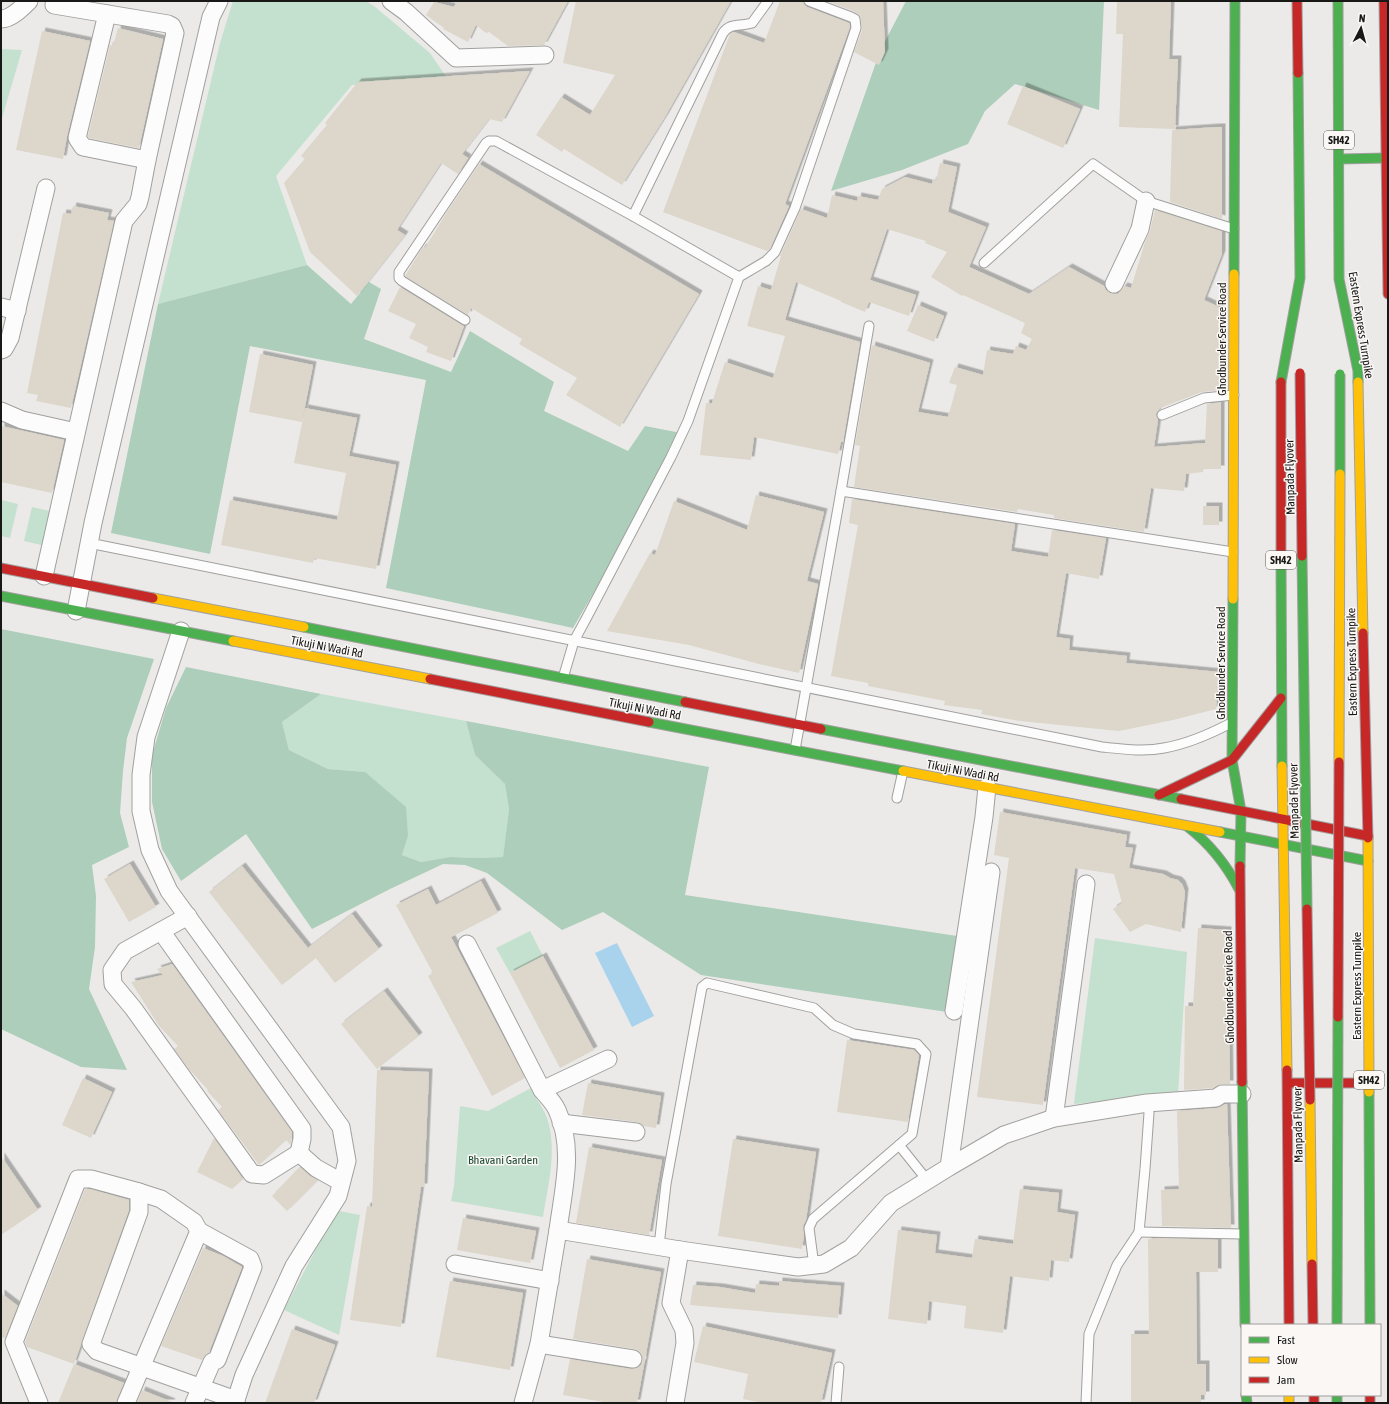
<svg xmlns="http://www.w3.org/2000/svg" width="1389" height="1404" viewBox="0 0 1389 1404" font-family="'Asap Condensed',sans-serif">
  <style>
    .green { fill: #c4e0ce }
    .forest { fill: #adceba }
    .water { fill: #a9d2ed }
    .building { fill: #ddd6ca; filter: url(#shadow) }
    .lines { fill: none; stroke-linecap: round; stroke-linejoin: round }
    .lane-casing { stroke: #a1a09e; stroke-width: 11 }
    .street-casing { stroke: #a1a09e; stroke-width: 19 }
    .fast-casing { stroke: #a1a09e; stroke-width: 11 }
    .slow-casing { stroke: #a1a09e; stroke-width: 11 }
    .jam-casing { stroke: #a1a09e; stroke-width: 11 }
    .lane { stroke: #fcfcfc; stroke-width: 9 }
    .street { stroke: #fcfcfc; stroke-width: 17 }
    .fast { stroke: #4caf50; stroke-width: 9 }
    .slow { stroke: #ffc107; stroke-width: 9 }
    .jam { stroke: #c62828; stroke-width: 9 }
    .fast-bridge-casing { stroke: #a1a09e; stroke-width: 11; stroke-linecap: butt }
    .slow-bridge-casing { stroke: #a1a09e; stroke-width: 11; stroke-linecap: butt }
    .jam-bridge-casing { stroke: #a1a09e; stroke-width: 11; stroke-linecap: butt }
    .fast-bridge { stroke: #4caf50; stroke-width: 9 }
    .slow-bridge { stroke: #ffc107; stroke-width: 9 }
    .jam-bridge { stroke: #c62828; stroke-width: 9 }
    .labels { text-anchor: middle; stroke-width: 3; stroke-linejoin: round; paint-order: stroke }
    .shield { fill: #faf7f5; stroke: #5c5b5a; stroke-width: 1 }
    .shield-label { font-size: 11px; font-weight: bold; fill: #181817 }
    .street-label { font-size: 12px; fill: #181817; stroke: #faf7f5 }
    .park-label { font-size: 12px; fill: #1b4b32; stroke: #faf7f5 }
  </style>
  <defs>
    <filter id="shadow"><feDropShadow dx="3.5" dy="-3.5" stdDeviation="0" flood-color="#0004"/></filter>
  </defs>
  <rect width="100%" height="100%" fill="#ebeae8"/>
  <g class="green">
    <path d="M233,1H366L374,6L430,53L449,81L352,85L276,176L307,265L158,304L220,43Z"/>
    <path d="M1,49L22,50L2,118H1Z"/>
    <path d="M1,500L18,504L10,538L1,536Z"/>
    <path d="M32,507L58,513L50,547L24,541Z"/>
    <path d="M321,694L466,721L475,755L505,784L509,809L503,857L481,858L450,857L421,862L402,855L408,836L365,772L328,769L289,750L282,722Z"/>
    <path d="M530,931L543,956L510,973L496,948Z"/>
    <path d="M1095,938L1187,952L1178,1094L1074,1104Z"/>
    <path d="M531,1088C536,1099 545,1110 548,1121C557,1152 548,1186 543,1217L451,1201L454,1186L460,1106L488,1111Z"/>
    <path d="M339,1211L360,1215L339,1335L284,1310L316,1249Z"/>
  </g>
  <g class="forest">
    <path d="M906,1H1104L1099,110L1015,84L985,111L968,144L902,170L831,191L880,51Z"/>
    <path d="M307,265L351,304L369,282L381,289L364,339L451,372L470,331L554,382L544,411L628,451L645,426L681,433L664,472L573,628L386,588L426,380L250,346L210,554L111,533L158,304Z"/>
    <path d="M1,629L154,659L127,738L123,771L120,813L129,847L92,865L96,896L95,947L89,989L127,1070L81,1067L1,1029Z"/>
    <path d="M186,667L321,694L282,722L289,750L328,769L365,772L406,807L408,836L402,855L421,862L450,857L481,858L503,857L509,809L505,784L475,755L466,721L709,767L685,895L957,936L947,1012L701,975L603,912L562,930L487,873L465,865L443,864L390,889L312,929L246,834L181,881L162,849L152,802V755L166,708Z"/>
  </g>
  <path class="water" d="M617,943L654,1016L632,1027L595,953Z"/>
  <g class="building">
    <path d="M457,1H568L544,45L508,46L489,32L486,33L476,25L468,42L443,29L444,28L426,15L434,2L454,7Z"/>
    <path d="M576,1H731L665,117L622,185L564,149L562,152L536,135L561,97L590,115L615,75L563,63Z"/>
    <path d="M780,1H803L804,4L807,7L849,23L850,27L785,204L789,206L770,249L767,251L663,212L730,34L734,32L764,43Z"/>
    <path d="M826,1H883L885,52L879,65L854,52L862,30L860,15L853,11Z"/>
    <path d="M1117,1H1171L1169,59H1178L1175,129L1119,127L1123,34H1116Z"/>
    <path d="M118,28L163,39L139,148L89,138L88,136L110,45L113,46Z"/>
    <path d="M42,31L90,41L67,136L63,159L16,150Z"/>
    <path d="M530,71L502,122L489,119L462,154L468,158L458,174L441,163L397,230L405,235L357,296L310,252L284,183L305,159L301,156L327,125L325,123L358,82Z"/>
    <path d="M1023,86L1080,109L1063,148L1007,124Z"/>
    <path d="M1217,127H1222V219L1170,202L1172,130Z"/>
    <path d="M940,163L957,167L948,212L986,227L969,267L1029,294L1069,267L1104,286L1106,290L1110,293L1118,294L1124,286L1131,288L1145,242L1150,231L1155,210L1222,231V254L1204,300L1221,308V390L1202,392L1160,408L1156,414L1158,420L1154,447L1205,443L1207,404L1221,402V469H1203V472L1186,474L1184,491L1151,488L1144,532L1054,518V515L1018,509L1017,512L854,487L860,446L855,445L872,345L930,363L918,412L948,417L957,385L949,383L955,367L983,375L987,350L1013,354L1016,346L1026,350L1032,339L1021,333L1025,323L963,295L962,296L931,277L947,252L925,243L926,241L887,229L870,280L916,295L909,316L869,302L865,312L841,302V301L796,282L785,320L860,342L843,442H841L838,454L754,437L751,460L700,455L706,403H712L725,362L773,378L785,336L747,326L758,286L771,290L781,256H780L801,209L827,218L832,195L857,201L858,196L878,200L882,189L905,177L932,184L933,180L936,181Z"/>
    <path d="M479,164L699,294L620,427L566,395L577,378L519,344L522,339L471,308L468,315L405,276L423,247L425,248L445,215Z"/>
    <path d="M73,206L109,213L107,220L114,221L71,408L36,401L38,395L27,393L63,213L71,214Z"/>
    <path d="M400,287L464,326L451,361L426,352L428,347L409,338L416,324L388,311Z"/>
    <path d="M918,305L944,316L934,342L907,331Z"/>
    <path d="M260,354L313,365L302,422L249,412Z"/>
    <path d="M305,408L357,418L349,456L396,465L376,569L314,558L313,563L221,545L230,500L337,520L346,473L294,463Z"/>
    <path d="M1,426L64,440L52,493L1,482Z"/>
    <path d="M756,495L824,512L807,581L818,584L799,673L759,664L689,645L607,631L650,553L655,555L674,501L747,530Z"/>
    <path d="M852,499L1015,524L1011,551L1048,557L1052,530L1106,538L1099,579L1066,573L1056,637L1070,639L1069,650L1127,656L1126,663L1219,672L1216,709L1173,720L1119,731L1020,721L981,714L982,710L944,705L945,701L868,686V683L831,676L858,525L849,523Z"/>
    <rect x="1203" y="506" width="16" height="19"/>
    <path d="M1000,812L1127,835L1125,847L1133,848L1129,868L1163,874L1170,878L1178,880L1182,884L1185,892L1181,932L1146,924L1130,932L1113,909L1122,903L1114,874L1075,868L1043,1105L977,1097L1009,858L994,855Z"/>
    <path d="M130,864L156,907L129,922L104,879Z"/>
    <path d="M242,866L316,958L282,985L209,892Z"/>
    <path d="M481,881L498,913L451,937L525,1078L492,1096L428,976L433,973L396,905L428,889L436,905Z"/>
    <path d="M352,914L379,949L335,983L308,948Z"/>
    <path d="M1198,928L1228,930L1230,1084H1222L1213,1088L1184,1090L1185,1006H1193Z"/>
    <path d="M543,956L594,1050L560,1068L510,973Z"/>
    <path d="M172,964L292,1132L291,1145L286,1140L259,1165L218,1110L222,1107L207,1091L208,1090L189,1069L174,1049L178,1046L159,1026L131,982L163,975L157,969Z"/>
    <path d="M384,991L419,1036L377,1069L341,1024Z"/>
    <path d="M847,1040L914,1050L919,1055L908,1122L837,1112Z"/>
    <path d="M377,1070L429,1072L424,1187H421L401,1327L350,1320L367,1206L372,1207Z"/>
    <path d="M83,1078L112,1092L91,1138L62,1125Z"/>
    <path d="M588,1083L661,1096L656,1128L643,1126L637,1122L582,1115Z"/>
    <path d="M1225,1104H1227L1231,1228L1162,1226L1161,1190L1179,1189L1177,1111L1217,1108Z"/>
    <path d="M214,1138L243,1179L232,1189L197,1172Z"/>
    <path d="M733,1139L816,1152L806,1220L803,1226L804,1235L802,1249L718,1236Z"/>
    <path d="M589,1147L662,1160L649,1235L576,1223Z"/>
    <path d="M1,1156L38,1210L1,1235Z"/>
    <path d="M300,1167L310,1176L318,1180L287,1211L272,1196Z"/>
    <path d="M85,1189H90L129,1200V1210L74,1364L124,1383L116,1403H58L74,1364L27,1347L25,1342Z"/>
    <path d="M1020,1189L1059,1193L1057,1212L1075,1215L1069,1262L1051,1260L1049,1281L1010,1276L1003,1333L964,1328L966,1306L929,1301L927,1324L888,1319L898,1230L937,1235L935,1253L972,1258L975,1239L1013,1244Z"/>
    <path d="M463,1218L536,1231L530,1263L457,1250Z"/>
    <path d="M1163,1238L1218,1240V1272H1196L1197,1364H1206V1395H1201V1403H1131V1334H1149L1148,1239Z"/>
    <path d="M203,1248L223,1256L242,1267L209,1352L202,1360L161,1346Z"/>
    <path d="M587,1259L661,1272L637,1403H609L563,1395L570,1359L631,1369L637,1368L641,1365L643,1361L642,1355L639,1351L635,1349L573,1339Z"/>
    <path d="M450,1281L523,1293L510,1370L436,1357Z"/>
    <path d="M779,1281L841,1286L838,1318L690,1305L693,1285L720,1287L755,1293L756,1284L779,1286Z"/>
    <path d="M1,1293L18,1306L5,1338L1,1337Z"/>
    <path d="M703,1326L832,1353L821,1403H763L743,1399L748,1374L694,1362Z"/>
    <path d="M292,1329L335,1345L314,1403H265Z"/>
    <path d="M142,1390L172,1402L171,1403H137Z"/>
  </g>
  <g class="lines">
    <defs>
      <g id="lane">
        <path d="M633,216L723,33C731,22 740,27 752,23L768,1"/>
        <path d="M984,263L1093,164L1146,201L1234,229"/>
        <path d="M739,277L766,261L775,252L795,208L856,28L855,19L851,17L809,1"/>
        <path d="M465,320L402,281L399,278V272L486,143L489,141H496L633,216L739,277L688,421L671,457L587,617L574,641L563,678"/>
        <path d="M1162,415L1204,398L1234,395"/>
        <path d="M841,491L869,326"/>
        <path d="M89,543L1102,747C1122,749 1144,752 1164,748C1187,744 1210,734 1231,723"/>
        <path d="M795,750L841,491L1233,552"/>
        <path d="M897,798L903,771"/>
        <path d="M899,1145L927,1180"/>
        <path d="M1139,1232L1243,1234"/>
        <path d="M659,1246L666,1184L702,987L707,983L814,1008L833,1025L854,1034L917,1044L926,1054L912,1134L813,1219L809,1228L814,1266"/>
        <path d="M836,1403L839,1367"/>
        <path d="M1086,1403L1089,1334L1117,1265L1139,1232L1145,1169L1149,1113L1147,1103"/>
      </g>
      <g id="street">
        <path d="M391,1L406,12L456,58L545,55"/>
        <path d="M107,14L77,138L83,147L147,160"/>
        <path d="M1,19C11,19 22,8 29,1"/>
        <path d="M1114,284L1140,229L1146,201"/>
        <path d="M1,307L17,311"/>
        <path d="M1,350L4,349L10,338L46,188"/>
        <path d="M1,411L22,420L76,432"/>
        <path d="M44,576L124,221L138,204L140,197L147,160L175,33L172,26L168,24L54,5"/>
        <path d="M76,611L93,523L211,17L219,1"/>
        <path d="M181,631L146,737L141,775V811L150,850L169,891L341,1127L347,1161L338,1196L294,1266L244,1375L235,1403"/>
        <path d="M188,916L125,951L112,970L113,984L133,1008L252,1174L264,1175L299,1153L316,1168L341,1182"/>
        <path d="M161,931L302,1129V1139L299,1153"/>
        <path d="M467,944L542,1090C547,1096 554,1103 557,1110C575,1148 563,1191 558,1230"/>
        <path d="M954,1011L984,817L987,787"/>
        <path d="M542,1090L608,1059"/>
        <path d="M1054,1118L1086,884"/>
        <path d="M561,1123L636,1132"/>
        <path d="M949,1167L991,872"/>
        <path d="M455,1264L550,1281"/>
        <path d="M539,1344L633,1359"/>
        <path d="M39,1403L14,1342L78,1179H91L139,1192V1212L91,1344L97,1351L236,1400"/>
        <path d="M126,1403L199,1231L194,1222L161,1199L139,1192"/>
        <path d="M194,1403L212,1362L217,1360L253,1267L250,1259L199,1231"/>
        <path d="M523,1403L539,1344L558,1230L680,1250L798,1267L824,1264L851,1248L891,1203L949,1167L1004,1135L1054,1118L1147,1103L1216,1098L1222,1094H1242"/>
        <path d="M675,1403L685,1343L684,1330L671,1303L680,1250"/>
      </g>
      <g id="fast">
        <path d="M1338,1L1339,279L1358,371V382"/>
        <path d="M1339,159L1386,158"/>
        <path d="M1234,274L1235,1"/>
        <path d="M1281,382L1300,278L1298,73"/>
        <path d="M1281,558L1282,766"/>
        <path d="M1,596L233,641"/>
        <path d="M1233,599L1232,760L1241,811L1240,866"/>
        <path d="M304,627L685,702"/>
        <path d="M649,722L903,771"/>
        <path d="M821,729L1181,799"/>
        <path d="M1188,827C1210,844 1226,864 1239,889"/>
        <path d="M1220,832L1368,861"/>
        <path d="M1242,1082L1245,1325"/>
        <path d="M1369,1092L1370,1325"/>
        <path d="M1246,1395L1247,1403"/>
        <path d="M1337,1395V1403"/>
      </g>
      <g id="slow">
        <path d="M1358,382L1363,633"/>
        <path d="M153,598L304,627"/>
        <path d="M1233,599L1234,274"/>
        <path d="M233,641L430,679"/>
        <path d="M1282,766L1287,1070"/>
        <path d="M903,771L1220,832"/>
        <path d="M1368,838L1369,1092"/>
        <path d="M1289,1395V1403"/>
      </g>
      <g id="jam">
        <path d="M1297,1L1298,73"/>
        <path d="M1384,1L1388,294"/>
        <path d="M1281,558V382"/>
        <path d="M1,568L153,598"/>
        <path d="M1363,633L1368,838"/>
        <path d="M430,679L649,722"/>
        <path d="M685,702L821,729"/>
        <path d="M1159,795L1232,760L1281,698"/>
        <path d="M1181,799L1368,836"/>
        <path d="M1240,866L1242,1082"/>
        <path d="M1287,1070L1289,1325"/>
        <path d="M1291,1083H1369"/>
        <path d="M1314,1395V1403"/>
        <path d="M1370,1395V1403"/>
      </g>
    </defs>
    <use href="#lane" class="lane-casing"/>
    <use href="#street" class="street-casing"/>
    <use href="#fast" class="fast-casing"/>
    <use href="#slow" class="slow-casing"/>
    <use href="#jam" class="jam-casing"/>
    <use href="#lane" class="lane"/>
    <use href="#street" class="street"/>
    <use href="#fast" class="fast"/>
    <use href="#slow" class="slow"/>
    <use href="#jam" class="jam"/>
    <defs>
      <g id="fast-bridge">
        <path d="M1340,474V374"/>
        <path d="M1302,556L1307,909"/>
        <path d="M1337,1325L1338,1017"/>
      </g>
      <g id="slow-bridge">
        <path d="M1339,762L1340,474"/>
        <path d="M1310,1100L1312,1264"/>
      </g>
      <g id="jam-bridge">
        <path d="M1300,373L1302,556"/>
        <path d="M1307,909L1310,1100"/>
        <path d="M1338,1017L1339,762"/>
        <path d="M1312,1264L1313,1325"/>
      </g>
    </defs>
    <use href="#fast-bridge" class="fast-bridge-casing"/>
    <use href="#slow-bridge" class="slow-bridge-casing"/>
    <use href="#jam-bridge" class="jam-bridge-casing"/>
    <use href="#fast-bridge" class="fast-bridge"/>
    <use href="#slow-bridge" class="slow-bridge"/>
    <use href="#jam-bridge" class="jam-bridge"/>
  </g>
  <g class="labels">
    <g class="shield">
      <rect x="1324" y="131" width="30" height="18" rx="3"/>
      <rect x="1266" y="551" width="30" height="18" rx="3"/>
      <rect x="1354" y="1071" width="30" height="18" rx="3"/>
    </g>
    <g class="shield-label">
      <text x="1339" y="144">SH42</text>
      <text x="1281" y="564">SH42</text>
      <text x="1369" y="1084">SH42</text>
    </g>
    <g class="street-label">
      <text transform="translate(1361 325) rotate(81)" y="4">Eastern Express Turnpike</text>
      <text transform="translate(1222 339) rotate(-90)" y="4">Ghodbunder Service Road</text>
      <text transform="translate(1290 477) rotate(-91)" y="4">Manpada Flyover</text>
      <text transform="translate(327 647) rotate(11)" y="4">Tikuji Ni Wadi Rd</text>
      <text transform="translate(1352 662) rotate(-91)" y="4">Eastern Express Turnpike</text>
      <text transform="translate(1221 663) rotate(-90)" y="4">Ghodbunder Service Road</text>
      <text transform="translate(645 709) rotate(11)" y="4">Tikuji Ni Wadi Rd</text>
      <text transform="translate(963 771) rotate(11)" y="4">Tikuji Ni Wadi Rd</text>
      <text transform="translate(1294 801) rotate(-91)" y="4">Manpada Flyover</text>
      <text transform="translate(1357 986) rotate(-90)" y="4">Eastern Express Turnpike</text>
      <text transform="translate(1229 987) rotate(-91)" y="4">Ghodbunder Service Road</text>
      <text transform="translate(1298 1125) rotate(-91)" y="4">Manpada Flyover</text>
    </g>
    <g class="park-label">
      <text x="503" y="1164">Bhavani Garden</text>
    </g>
  </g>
  <rect width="1389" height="1404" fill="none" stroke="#181817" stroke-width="4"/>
  <rect x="1241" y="1324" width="140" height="72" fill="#faf7f5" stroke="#a09e9c"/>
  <rect x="1249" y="1337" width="20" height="6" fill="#4caf50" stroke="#a09e9c"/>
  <text x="1277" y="1344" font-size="12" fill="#181817">Fast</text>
  <rect x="1249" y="1357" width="20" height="6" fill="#ffc107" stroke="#a09e9c"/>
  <text x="1277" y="1364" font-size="12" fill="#181817">Slow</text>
  <rect x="1249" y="1377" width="20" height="6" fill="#c62828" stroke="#a09e9c"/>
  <text x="1277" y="1384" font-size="12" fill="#181817">Jam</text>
  <g transform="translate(1361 28) rotate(6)" stroke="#faf7f5" stroke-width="3" paint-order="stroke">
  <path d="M0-3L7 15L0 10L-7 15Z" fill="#181817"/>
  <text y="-6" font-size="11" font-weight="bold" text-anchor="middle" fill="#181817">N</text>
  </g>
</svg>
